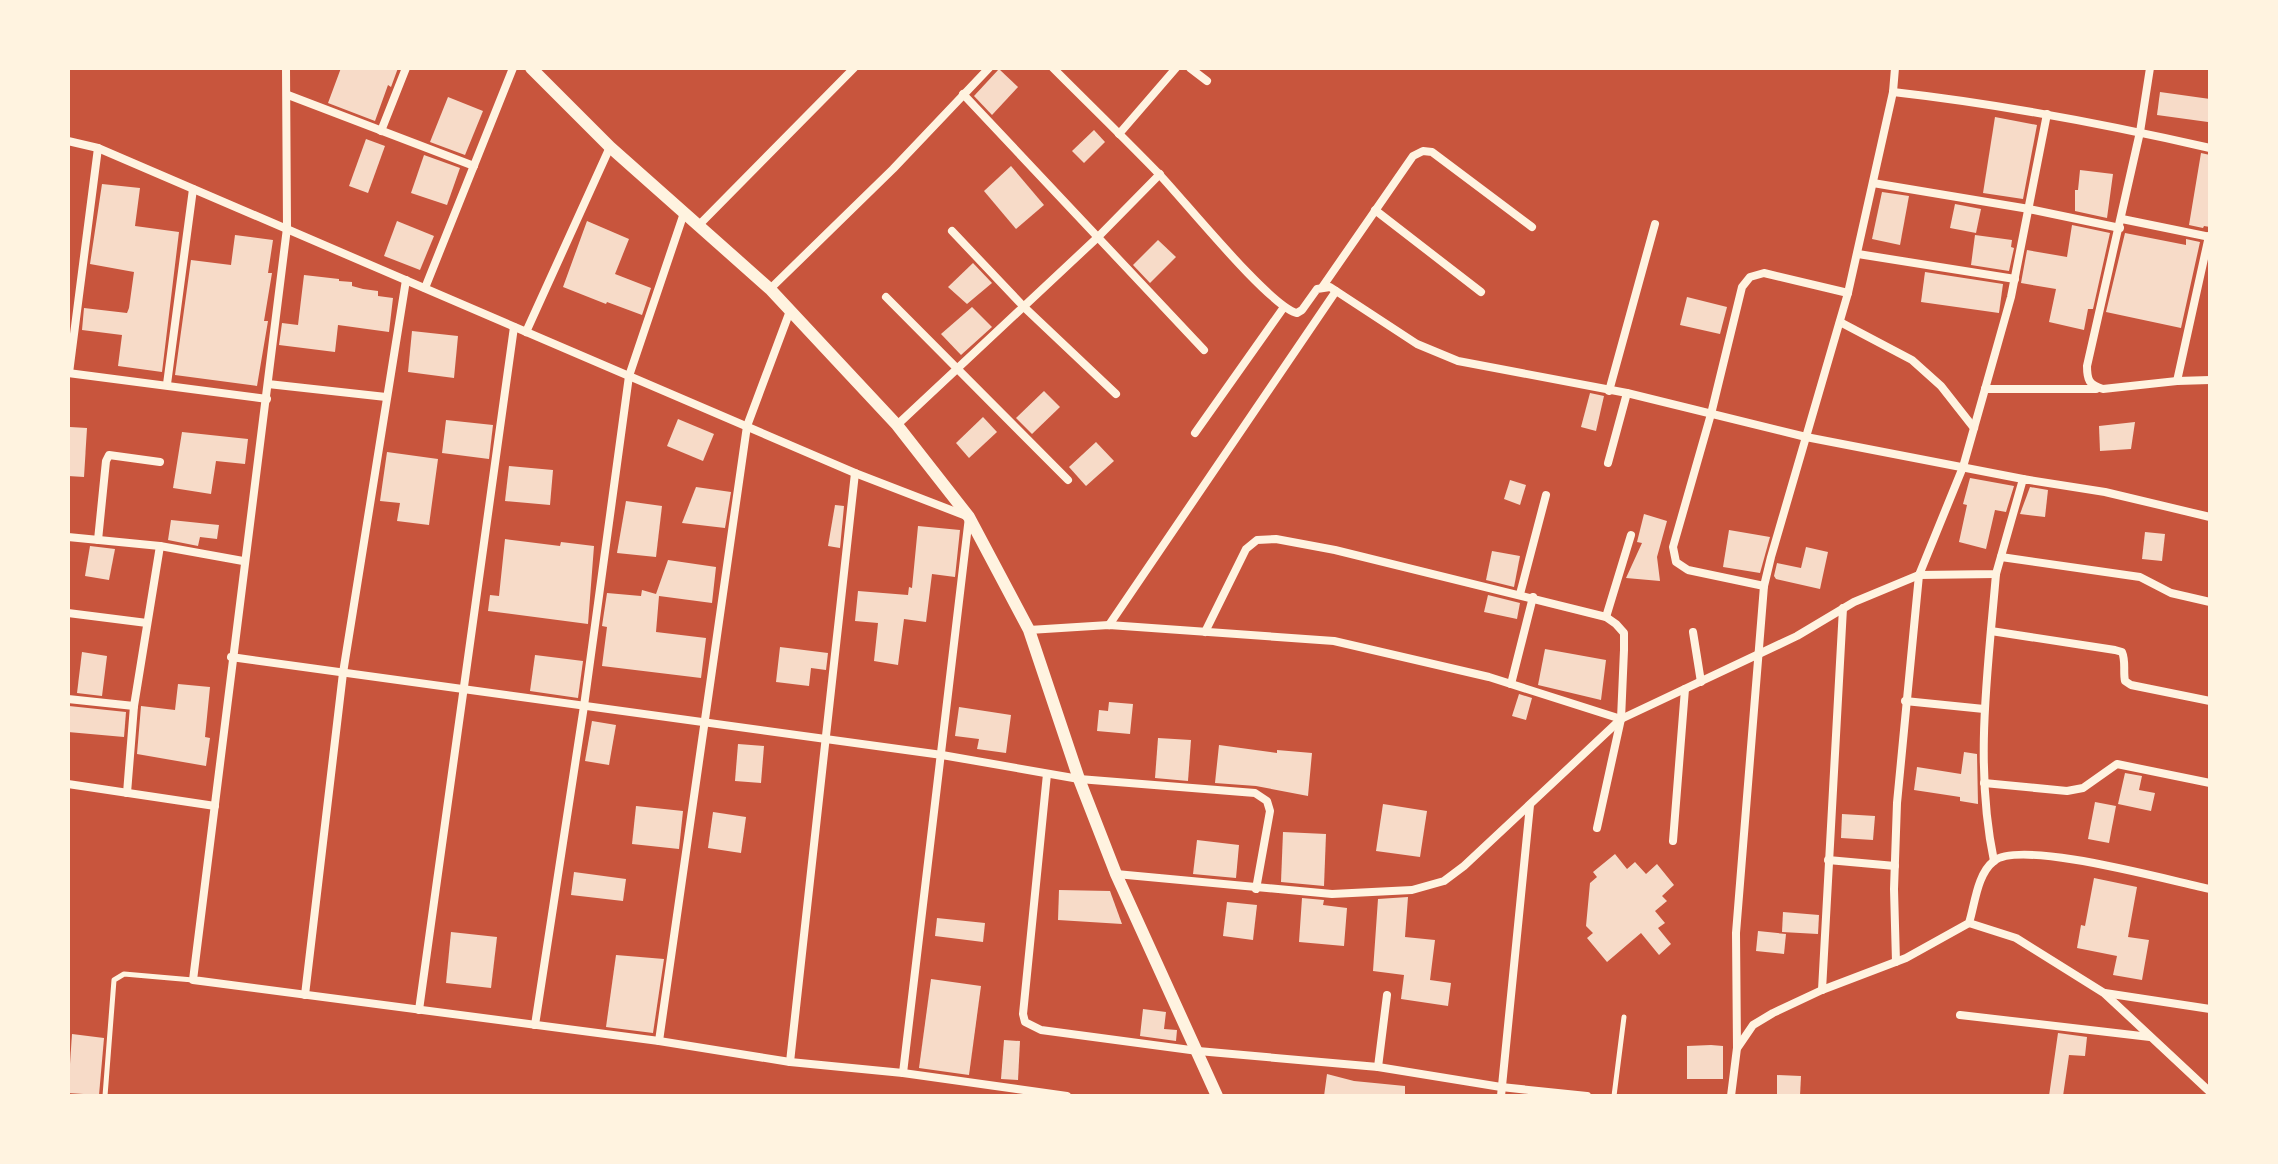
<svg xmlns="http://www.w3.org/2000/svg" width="2278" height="1164" viewBox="0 0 2278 1164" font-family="'Titillium Web',sans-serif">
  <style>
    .building { fill: #f7dbc8 }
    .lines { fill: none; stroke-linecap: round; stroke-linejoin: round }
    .service { stroke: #fff3e0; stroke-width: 5 }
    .minor { stroke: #fff3e0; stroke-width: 8 }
    .tertiary { stroke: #fff3e0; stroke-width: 12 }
  </style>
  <rect width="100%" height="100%" fill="#c8553d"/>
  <g class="building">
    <path d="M341,68H398L391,87L388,85L375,121L328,103Z"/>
    <path d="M999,69L1018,87L992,115L974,96Z"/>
    <path d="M2160,92L2210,99L2208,122L2157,115Z"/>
    <path d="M448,97L483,111L465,155L430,142Z"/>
    <path d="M1995,117L2037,125L2023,199L1983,193Z"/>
    <path d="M1094,130L1105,142L1084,163L1072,151Z"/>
    <path d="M366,139L385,146L368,193L349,186Z"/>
    <path d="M2201,153L2210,155V227L2204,226L2203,228L2189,225Z"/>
    <path d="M424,155L460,168L447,205L411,193Z"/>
    <path d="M1011,166L1044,205L1016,229L984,191Z"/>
    <path d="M2080,170L2113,174L2107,218L2075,211V190H2078Z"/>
    <path d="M102,184L140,188L135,226L179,232L162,372L118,366L122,335L82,330L84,308L127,313L129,308L134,272L90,264Z"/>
    <path d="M1882,192L1909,196L1900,245L1872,239Z"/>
    <path d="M1955,204L1981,209L1976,233L1950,228Z"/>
    <path d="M397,221L434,236L420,270L384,256Z"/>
    <path d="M587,221L629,239L615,274L651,288L642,315L607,302L606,304L563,287Z"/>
    <path d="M2072,225L2110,233L2093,309H2088L2084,330L2049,322L2056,289L2021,283L2027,250L2067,257Z"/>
    <path d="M2125,233L2186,245V239L2200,242L2181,328L2106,312Z"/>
    <path d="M235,235L273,240L268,273H272L264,321H268L257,386L175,375L191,260L231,265Z"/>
    <path d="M1975,235L2012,240L2011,247L2014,248L2009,271L1971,265Z"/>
    <path d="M1158,240L1176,257L1150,283L1133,265Z"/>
    <path d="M973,263L992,283L967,304L948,287Z"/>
    <path d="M1925,272L2003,284L1999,313L1921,302Z"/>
    <path d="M304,275L339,279V281L352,282V286L363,289L378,291V296L393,298L389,332L338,325L335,352L279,345L282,323L298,325Z"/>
    <path d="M1687,297L1727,307L1720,334L1680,325Z"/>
    <path d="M972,307L992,327L961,355L941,334Z"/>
    <path d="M412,331L458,336L454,378L408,372Z"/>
    <path d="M1044,391L1060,407L1032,434L1016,418Z"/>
    <path d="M1590,393L1604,396L1596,431L1581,427Z"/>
    <path d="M983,417L997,432L969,458L956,443Z"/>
    <path d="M678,419L714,434L703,461L667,446Z"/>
    <path d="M446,420L493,425L489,459L442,453Z"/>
    <path d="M2135,422L2131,449L2100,451L2099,426Z"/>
    <path d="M70,427L87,428L84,477L68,476Z"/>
    <path d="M182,432L248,439L245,464L216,461L211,494L173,488Z"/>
    <path d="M1096,442L1114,461L1086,486L1069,467Z"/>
    <path d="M387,452L438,459L429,525L397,521L400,503L380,501Z"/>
    <path d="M509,466L553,470L550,505L505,501Z"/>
    <path d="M1970,478L2014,486L2006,512L1995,510L1986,549L1959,542L1967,505L1963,504Z"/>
    <path d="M1510,480L1526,485L1520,505L1504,499Z"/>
    <path d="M696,487L731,492L725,528L682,523Z"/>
    <path d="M2030,487L2048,490L2045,517L2020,514Z"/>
    <path d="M626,501L662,506L656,557L617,553Z"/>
    <path d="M835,505L844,506L840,548L828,546Z"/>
    <path d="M1644,514L1667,521L1657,557L1660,581L1626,578L1642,543L1637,542Z"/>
    <path d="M171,520L219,525L217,539L200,537L198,546L168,540Z"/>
    <path d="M918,526L960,530L955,577L932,574L926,622L904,619L898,665L874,661L878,623L855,621L858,591L908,595L909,587L912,588Z"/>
    <path d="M1729,530L1770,537L1760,573L1723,567Z"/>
    <path d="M2145,532L2165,534L2162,561L2142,559Z"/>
    <path d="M505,539L560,546L561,542L594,546L588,624L488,611L490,595L499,596Z"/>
    <path d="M90,546L115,549L109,580L85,576Z"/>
    <path d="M1806,547L1828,552L1820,589L1776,579L1774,576L1777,563L1801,568Z"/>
    <path d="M1492,551L1520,556L1514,587L1486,580Z"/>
    <path d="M668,560L716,567L712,603L659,596L656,632L706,638L701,678L602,666L607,627L602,626L607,593L641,596L642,590L656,594Z"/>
    <path d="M1488,595L1520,603L1517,619L1484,612Z"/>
    <path d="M780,647L828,653L826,670L811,668L809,686L776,682Z"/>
    <path d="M1545,649L1606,660L1601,700L1538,685Z"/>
    <path d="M82,652L107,656L102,696L77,693Z"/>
    <path d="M535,655L583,661L578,698L530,691Z"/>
    <path d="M178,684L210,687L205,737L210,738L206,766L137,754L141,706L175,710Z"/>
    <path d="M1519,694L1532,698L1526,720L1512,716Z"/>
    <path d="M1109,702L1133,704L1130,734L1097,731L1099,710L1108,711Z"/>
    <path d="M69,706L126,712L124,737L68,732Z"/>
    <path d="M959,707L1011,715L1006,753L977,749L979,739L955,736Z"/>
    <path d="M592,721L616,725L609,765L585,761Z"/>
    <path d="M1158,738L1191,740L1188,781L1155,778Z"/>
    <path d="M738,744L764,746L761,783L735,781Z"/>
    <path d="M1219,745L1277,753V750L1312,753L1308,796L1256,786L1215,783Z"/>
    <path d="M1964,752L1977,754L1978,804L1960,801V797L1914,790L1917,767L1961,774Z"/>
    <path d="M2125,773L2142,776L2139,790L2155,793L2151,811L2118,804Z"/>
    <path d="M2095,802L2116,806L2109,843L2088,839Z"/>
    <path d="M1383,804L1427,811L1420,857L1376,851Z"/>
    <path d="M636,806L683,811L679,849L632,844Z"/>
    <path d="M713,812L746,817L741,853L708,848Z"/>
    <path d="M1842,814L1875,816L1873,840L1841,838Z"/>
    <path d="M1283,832L1326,834L1324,886L1281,882Z"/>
    <path d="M1197,840L1239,845L1236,878L1193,874Z"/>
    <path d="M1615,854L1627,869L1635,862L1646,874L1657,864L1674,885L1662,896L1667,901L1655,911L1665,923L1658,928L1671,944L1659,955L1641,933L1607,962L1587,938L1593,933L1586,926L1590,883L1597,877L1593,872Z"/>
    <path d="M574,872L626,879L623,901L571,895Z"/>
    <path d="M2094,878L2137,887L2128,937L2149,940L2142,980L2113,975L2117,956L2077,948L2081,925L2085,926Z"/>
    <path d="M1059,890L1110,891L1122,924L1058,920Z"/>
    <path d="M1408,897L1405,937L1435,940L1430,980L1451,983L1448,1006L1401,999L1404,975L1373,971L1378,899Z"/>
    <path d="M1302,898L1324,900L1323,905L1347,908L1344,946L1299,942Z"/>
    <path d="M1227,902L1257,905L1253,940L1223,936Z"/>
    <path d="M1783,912L1819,915L1818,934L1782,932Z"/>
    <path d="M937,918L985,923L983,942L935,936Z"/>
    <path d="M1758,931L1786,934L1784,954L1756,951Z"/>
    <path d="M451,932L497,937L491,988L446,983Z"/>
    <path d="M616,955L664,959L653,1033L606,1027Z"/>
    <path d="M931,979L981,986L969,1075L919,1068Z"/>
    <path d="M1143,1009L1166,1012L1164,1029L1177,1030L1176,1041L1140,1036Z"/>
    <path d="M2058,1033L2087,1037L2085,1056L2069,1055L2063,1096H2049Z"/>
    <path d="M72,1034L104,1038L99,1095L68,1093Z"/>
    <path d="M1004,1040L1020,1041L1018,1080L1001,1079Z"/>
    <path d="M1711,1045L1723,1046V1079H1687V1046Z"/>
    <path d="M1327,1074L1354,1081L1405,1086V1096H1324Z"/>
    <path d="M1777,1075L1801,1076L1800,1096H1777Z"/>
  </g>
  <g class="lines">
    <g class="service">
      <path d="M105,1096L114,980L124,974L193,980"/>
      <path d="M1614,1096L1624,1017"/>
    </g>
    <g class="minor">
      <path d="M286,68L287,228L193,980L659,1041L790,1062L903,1073L1067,1096"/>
      <path d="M1053,68C1088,103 1124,138 1158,173C1183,199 1270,307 1297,313L1302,310L1317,289L1330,287L1417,344L1458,361L1627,393L1806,437L2023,479"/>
      <path d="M1190,68L1207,81"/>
      <path d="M2150,68L2140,132L2087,366C2087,380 2089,385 2103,389L2177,381L2210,380"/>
      <path d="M1893,92C2000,104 2105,124 2210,148"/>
      <path d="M963,94L1204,350"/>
      <path d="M288,95L474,166"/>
      <path d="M381,131L406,68"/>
      <path d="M1119,134L1176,68"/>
      <path d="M68,141L98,148L855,473L969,517L903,1073"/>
      <path d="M1873,183L2029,209L2120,228"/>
      <path d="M1375,210L1481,292"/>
      <path d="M2122,219L2210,237"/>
      <path d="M698,226L854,68"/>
      <path d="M952,231L1024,307L1116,394"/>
      <path d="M1858,254L2015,279"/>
      <path d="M1323,286L1413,156L1423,151L1432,152L1532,227"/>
      <path d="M425,288L513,68"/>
      <path d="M770,289L893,169L989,68"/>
      <path d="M886,297L1068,480"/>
      <path d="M1840,322L1912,360L1941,386L1974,428"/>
      <path d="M526,332L610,147"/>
      <path d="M68,373L267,399"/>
      <path d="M69,373L98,148"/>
      <path d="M2177,381L2209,236"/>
      <path d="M167,384L193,189"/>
      <path d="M268,384L386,397"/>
      <path d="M1985,389H2096"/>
      <path d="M1609,391L1655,224"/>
      <path d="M897,425L1098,237L1160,174"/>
      <path d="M1195,433L1284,307"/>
      <path d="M1608,463L1627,393"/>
      <path d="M68,537L160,546L243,561"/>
      <path d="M98,540L106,461L109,455L160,462"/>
      <path d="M2001,557L2140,577L2171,593L2210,602"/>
      <path d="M1764,586L1688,570L1676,562L1673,547L1711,414L1742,287L1750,277L1764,273L1848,293"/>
      <path d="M1520,594L1546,495"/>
      <path d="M68,613L147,623"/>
      <path d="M1606,617L1631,535"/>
      <path d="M1109,625L1336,291"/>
      <path d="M1029,630L1109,625L1334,641L1489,677L1621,719"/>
      <path d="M1991,631L2115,650L2122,652C2126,661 2123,672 2125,681L2131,685L2210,701"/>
      <path d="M1205,632L1246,549L1257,540L1276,539L1335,550L1606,617L1616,624L1624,633V650L1621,719L1597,828"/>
      <path d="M1693,632L1701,682"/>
      <path d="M231,657L942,755L1079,779L1255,793L1267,801L1270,811L1256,889"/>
      <path d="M1511,684L1533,597"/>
      <path d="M68,699L134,706"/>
      <path d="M1905,701L1984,709"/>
      <path d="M1047,774L1023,1014L1025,1022L1041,1030L1198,1051L1378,1067L1501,1087L1587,1096"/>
      <path d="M1984,783L2067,791L2083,788L2117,764L2210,783"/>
      <path d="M68,784L215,806"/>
      <path d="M127,793L134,706L160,546"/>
      <path d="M1673,841L1685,689"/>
      <path d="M1828,860L1895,866"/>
      <path d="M1994,861C1974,766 1988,669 1996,574"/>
      <path d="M1116,874L1332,894L1412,890L1444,881L1464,866L1621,719L1797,636L1854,602L1919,575L1996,574L2023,479L2105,492L2210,517"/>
      <path d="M1969,923L2016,938L2104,993L2210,1092"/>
      <path d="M1896,962L1894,889L1897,803L1919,575L1963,467L2011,297L2047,114"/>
      <path d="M1822,990L1843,608"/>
      <path d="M2105,993L2210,1009"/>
      <path d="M305,995L343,673L406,280"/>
      <path d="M419,1010L514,327"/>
      <path d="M1960,1015L2150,1037"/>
      <path d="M535,1025L584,706L629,376L684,213"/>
      <path d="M659,1041L747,426L790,311"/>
      <path d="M1738,1047L1753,1025L1773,1013L1822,990L1906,958L1969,923C1975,904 1977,874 1994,861C2021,839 2171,881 2210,889"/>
      <path d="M790,1062L855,473"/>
      <path d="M1378,1067L1387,995"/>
      <path d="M1501,1096L1530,805"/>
      <path d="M1731,1096L1737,1048L1736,933L1764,586L1771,557L1848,293L1893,92L1895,68"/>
    </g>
    <path class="tertiary" d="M531,68L610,147L770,289L897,425L969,517L1029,630L1079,779L1116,874L1217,1096"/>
  </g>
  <rect width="2278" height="1164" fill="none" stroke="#fff3e0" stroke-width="140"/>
</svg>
